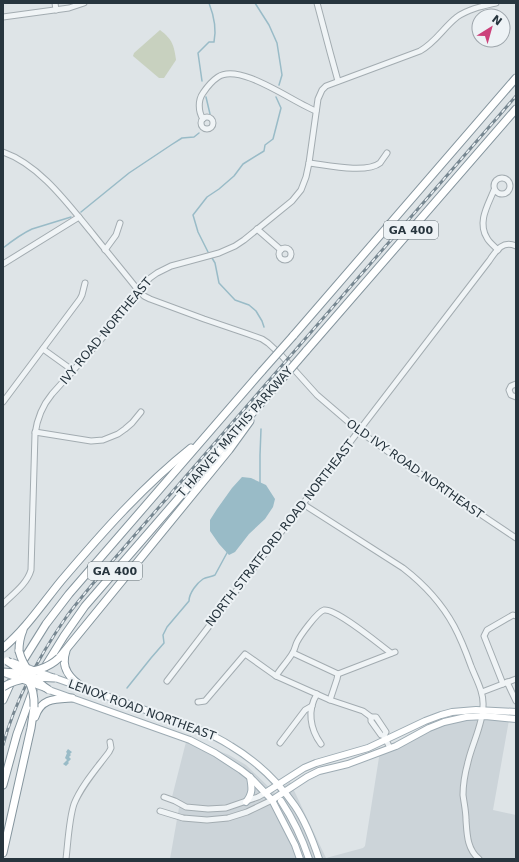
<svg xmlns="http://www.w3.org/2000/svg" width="519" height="862" viewBox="0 0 519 862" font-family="'DejaVu Sans',sans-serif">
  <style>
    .built { fill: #ccd4d9 }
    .green { fill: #c8d1bf }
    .water { fill: #99bbc7 }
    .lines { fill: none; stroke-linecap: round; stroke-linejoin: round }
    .stream { stroke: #99bbc7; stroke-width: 1.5 }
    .minor-casing { stroke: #a3acb1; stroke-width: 7 }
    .major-casing { stroke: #9dabb3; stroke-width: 8 }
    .highway-casing { stroke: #85959e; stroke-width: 9 }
    .minor { stroke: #f0f4f6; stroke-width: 5 }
    .major { stroke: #fff; stroke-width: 6 }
    .highway { stroke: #fff; stroke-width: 7 }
    .rail-casing { stroke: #778791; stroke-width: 3 }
    .rail { stroke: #edf2f5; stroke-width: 1.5; stroke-dasharray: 4.5; stroke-linecap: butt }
    .major-bridge-casing { stroke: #9dabb3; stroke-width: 8; stroke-linecap: butt }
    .highway-bridge-casing { stroke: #85959e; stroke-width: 9; stroke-linecap: butt }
    .major-bridge { stroke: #fff; stroke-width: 6 }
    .highway-bridge { stroke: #fff; stroke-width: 7 }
    .labels { text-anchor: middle; stroke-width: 4; stroke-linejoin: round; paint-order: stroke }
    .shield { fill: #edf2f5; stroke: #626e75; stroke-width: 1 }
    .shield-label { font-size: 11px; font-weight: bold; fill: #27353e }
    .street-label { font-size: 12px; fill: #27353e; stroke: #edf2f5 }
  </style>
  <rect width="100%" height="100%" fill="#dee4e7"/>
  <path class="built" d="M457,716L509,720L493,810L516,815V859H170L180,802L171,801L187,738L229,755L246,765L275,793L290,782L326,858L363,848L365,846L380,751L396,744L432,721Z"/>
  <path class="green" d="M160,30C172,39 174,45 176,60L164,78H159L133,56L134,53Z"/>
  <g class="water">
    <path d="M242,477L251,478L266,485L275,499L273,507L265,519L249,534L235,552L229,555L219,544L210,531V520L217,509L232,488Z"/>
    <path d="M68,749L72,752L70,754L71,755L69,757L71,759L68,762L69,763L66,766L63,764L67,760L65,758L67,753L66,752Z"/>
  </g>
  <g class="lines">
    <g class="stream">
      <path d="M255,3L269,25L277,43L282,75L279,85"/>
      <path d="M202,81L198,53L209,42H214C217,28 214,16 209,3"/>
      <path d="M206,97L210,114"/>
      <path d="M81,212L129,173L171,145L182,138L194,137L199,133"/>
      <path d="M3,248C12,241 21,234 32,229L71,217"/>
      <path d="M208,252L198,232L193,215L207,197L219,189L234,176L243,164L264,151L265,145L273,139L281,108L276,97"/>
      <path d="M212,258L215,263L219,283L235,300L249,305L256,311L262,321L264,327"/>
      <path d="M260,484V455L261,429"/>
      <path d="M127,688L151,658L164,643L163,635L167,627L189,601C189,593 197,583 203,579C206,577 211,577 215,575L228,551"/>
    </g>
    <defs>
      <g id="minor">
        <path d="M55,3L56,10"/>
        <path d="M317,3L330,52L338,81"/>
        <path d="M3,17L69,8L84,3"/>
        <circle cx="207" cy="123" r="6"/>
        <path d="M203,119C198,111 198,100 203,93C207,87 212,81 218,77C240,62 294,103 316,111"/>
        <path d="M3,152C40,165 68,204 92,233C107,252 123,271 138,290L144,296L150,299L204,319L248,334L262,339L268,343L281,355L317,395L359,431L401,461L516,538"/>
        <path d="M309,163C326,165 366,174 380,163C382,160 385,156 387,153"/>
        <circle cx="502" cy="186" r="8"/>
        <path d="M494,190C488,205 477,222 487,238C489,242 494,246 498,250"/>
        <path d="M257,229L281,250"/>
        <circle cx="285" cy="254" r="6"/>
        <path d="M105,250L116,235L120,223"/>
        <path d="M3,264L79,217"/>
        <path d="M43,349L68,367L73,372"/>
        <path d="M516,384L511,386L509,390L511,395L516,397"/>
        <path d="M3,402L80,299L82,295L85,283"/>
        <path d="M35,432L91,441L103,440L118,434L125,429L132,423L141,412"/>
        <path d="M303,504L403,568C425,585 441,602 454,626C461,639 466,652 471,666C476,679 484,692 483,706C483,724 472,744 468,762C465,773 463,784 463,795C464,803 466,811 466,820C467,834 467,849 479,859"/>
        <path d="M3,604C13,594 27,584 31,570L35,434C37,419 42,406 52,394L105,335L138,290L150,278L157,273L171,266L219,253L235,246L244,240L292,201L301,190L306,177L309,163L318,99L322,90L326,86L420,51C436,42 443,28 457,17C468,9 483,6 496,3"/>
        <path d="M293,653L338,674L395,652"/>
        <path d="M276,676C281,668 287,662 292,654C295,650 295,646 297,642C300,636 317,612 324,610C336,608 380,645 391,653"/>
        <path d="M167,681L489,261C496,251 502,240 516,246"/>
        <path d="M507,682L516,701"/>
        <path d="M503,684L484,636L487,630L513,615L516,616"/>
        <path d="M482,692L516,679"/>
        <path d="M317,694C307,710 310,729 321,744"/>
        <path d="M330,700L337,679L338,674"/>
        <path d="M198,702L205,701L245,654L276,676L330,700L363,711L371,717H376L386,732L384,736"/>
        <path d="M371,717V721L381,735L384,736L390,748"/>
        <path d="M280,743L305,710L312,706"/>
        <path d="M164,797L175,801L186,807L208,809L226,808L258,797L265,793"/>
        <path d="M160,811L183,818L207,820L228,818L247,812L272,800"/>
        <path d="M66,859C68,842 69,819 74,804C81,786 97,768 109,752L111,748L110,742"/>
      </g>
      <g id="major">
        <path d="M55,678C92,691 128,703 164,717C187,725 211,733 231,746C256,761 279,783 295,806C306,822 313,841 319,859"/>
        <path d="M49,690L190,740L215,753L241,770L250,777L272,800L295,845L300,859"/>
        <path d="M265,793L304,768L316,763L368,748L425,721L441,715L452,712L476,710L516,712"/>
        <path d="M272,800L307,777L319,771L348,764L396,746L429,728L444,722L466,717L485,716L516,719"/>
        <path d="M281,801C293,819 302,838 309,859"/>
        <path d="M246,802C253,793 252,788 250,777"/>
      </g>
      <g id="highway">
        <path d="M293,336L516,78"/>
        <path d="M306,351L516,109"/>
        <path d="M3,648C25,630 43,603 61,581C101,534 142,487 191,448"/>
        <path d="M19,651C19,643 20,637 23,630"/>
        <path d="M66,651C60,668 70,679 84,688"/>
        <path d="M59,658L229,450L250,421"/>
        <path d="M21,664L46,624L69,594L262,371"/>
        <path d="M43,670L64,636L85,606L275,387"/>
        <path d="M3,700L12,680"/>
        <path d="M35,717C41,698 55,699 72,698"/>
        <path d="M3,785L17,734L33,690"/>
        <path d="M3,853L31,728L34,707"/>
      </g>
    </defs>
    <use href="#minor" class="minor-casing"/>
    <use href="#major" class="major-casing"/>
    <use href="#highway" class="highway-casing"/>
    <use href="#minor" class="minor"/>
    <use href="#major" class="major"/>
    <use href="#highway" class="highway"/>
    <defs>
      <path id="rail" d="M3,745C16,698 39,656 67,616C88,588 111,563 134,536L516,96"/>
    </defs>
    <use href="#rail" class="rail-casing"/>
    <use href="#rail" class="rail"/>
    <defs>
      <g id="major-bridge">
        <path d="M12,662L52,677"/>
        <path d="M4,673L45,688"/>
      </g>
      <g id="highway-bridge">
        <path d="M262,371L293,336"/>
        <path d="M275,387L306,351"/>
        <path d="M19,651C23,667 35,681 49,690"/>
        <path d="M7,661C26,672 35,685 34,707"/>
        <path d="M3,672C23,674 44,672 59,658"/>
        <path d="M3,687C19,677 37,677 55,678"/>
      </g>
    </defs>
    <use href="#major-bridge" class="major-bridge-casing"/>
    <use href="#highway-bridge" class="highway-bridge-casing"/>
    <use href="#major-bridge" class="major-bridge"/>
    <use href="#highway-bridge" class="highway-bridge"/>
  </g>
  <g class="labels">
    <g class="shield">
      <rect x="384" y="221" width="54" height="18" rx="3"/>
      <rect x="88" y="562" width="54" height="18" rx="3"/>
    </g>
    <g class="shield-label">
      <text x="411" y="234">GA 400</text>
      <text x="115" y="575">GA 400</text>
    </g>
    <g class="street-label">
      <text transform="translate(106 331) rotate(-50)" y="4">IVY ROAD NORTHEAST</text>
      <text transform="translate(235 432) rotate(-49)" y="4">T HARVEY MATHIS PARKWAY</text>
      <text transform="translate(415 469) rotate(35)" y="4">OLD IVY ROAD NORTHEAST</text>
      <text transform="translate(280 533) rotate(-52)" y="4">NORTH STRATFORD ROAD NORTHEAST</text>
      <text transform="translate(142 710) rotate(20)" y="4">LENOX ROAD NORTHEAST</text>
    </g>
  </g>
  <rect width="519" height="862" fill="none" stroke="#27353e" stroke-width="8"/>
  <g transform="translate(491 28) rotate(37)"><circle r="19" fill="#edf2f5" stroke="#9ea6ac"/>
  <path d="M0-3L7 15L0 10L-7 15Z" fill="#cc427b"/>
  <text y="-6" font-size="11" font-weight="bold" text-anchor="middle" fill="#27353e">N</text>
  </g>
</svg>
